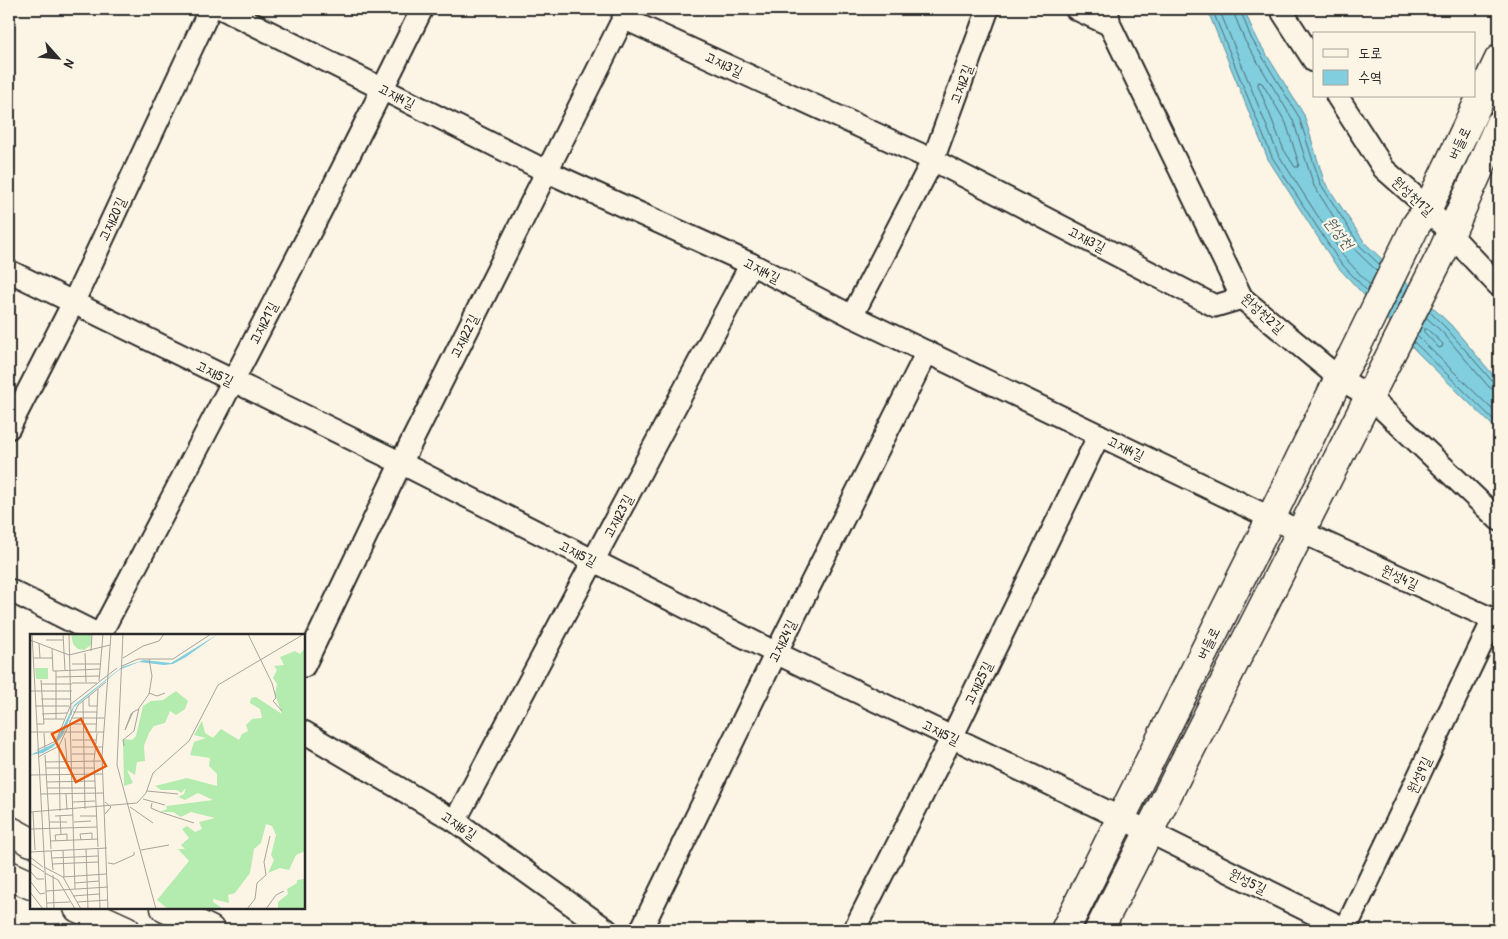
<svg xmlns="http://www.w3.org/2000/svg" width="1508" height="939" viewBox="0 0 1508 939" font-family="'Patrick Hand','Poor Story',sans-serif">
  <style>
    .water { fill: #81cedf; stroke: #5f8d97 }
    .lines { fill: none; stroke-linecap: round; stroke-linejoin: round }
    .shore { stroke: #4d6c73; stroke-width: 1 }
    .street-casing { stroke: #2b2b2b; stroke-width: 25 }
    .secondary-casing { stroke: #2b2b2b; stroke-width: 31 }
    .primary-casing { stroke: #2b2b2b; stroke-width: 31 }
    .street { stroke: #fcf5e5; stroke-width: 21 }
    .secondary { stroke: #fcf5e5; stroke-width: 28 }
    .primary { stroke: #fcf5e5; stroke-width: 28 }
    .labels { text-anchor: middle; stroke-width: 4.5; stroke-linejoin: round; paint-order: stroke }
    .street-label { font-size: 14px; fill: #2b2b2b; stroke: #fcf5e5 }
    .water-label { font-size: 15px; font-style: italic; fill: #455c61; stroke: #fcf5e5 }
    .inset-road { fill: none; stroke: #a8a49b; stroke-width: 1 }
    .view { fill: #e8590c; fill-opacity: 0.15; stroke: #e8590c; stroke-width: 2.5 }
    .inset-edge { fill: none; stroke: #2b2b2b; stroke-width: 2.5 }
  </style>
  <rect width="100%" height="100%" fill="#fcf5e5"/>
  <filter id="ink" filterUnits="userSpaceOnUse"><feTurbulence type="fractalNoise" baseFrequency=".02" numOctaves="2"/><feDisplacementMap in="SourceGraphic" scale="10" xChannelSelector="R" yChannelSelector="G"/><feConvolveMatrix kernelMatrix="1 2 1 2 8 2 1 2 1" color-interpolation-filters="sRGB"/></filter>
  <g filter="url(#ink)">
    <path class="water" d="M1207,9H1244L1255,36L1304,115L1324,181L1365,243L1451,325L1499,382V432L1418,353L1335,264L1268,159Z"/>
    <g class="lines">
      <g class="shore">
        <path d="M1212,9L1272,157L1339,261L1367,291"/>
        <path d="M1219,9L1278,154L1344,257L1370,285"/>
        <path d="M1234,9V14L1245,41L1293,120L1314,186L1355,250L1377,271"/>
        <path d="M1240,9L1251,38L1299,117L1320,183L1360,246L1380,265"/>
        <path d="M1259,82L1262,83L1286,123L1299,164L1298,167H1295L1284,150L1258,85Z"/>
        <path d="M1429,311L1447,329L1493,382L1499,384"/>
        <path d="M1426,317L1443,333L1489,387L1494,390L1499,391"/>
        <path d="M1424,329H1427L1443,344L1442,347L1439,348L1424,332Z"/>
        <path d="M1417,336L1499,416"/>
        <path d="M1414,342L1499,425"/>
      </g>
      <defs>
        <g id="street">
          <path d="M223,9L546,171L751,264L852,316L1271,518L1499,622"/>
          <path d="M1076,9L1110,25"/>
          <path d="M1107,9L1110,25L1242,298L1339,378L1370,397L1499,520"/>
          <path d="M1282,9L1283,13L1314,61"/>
          <path d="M623,18L933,160L1215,306L1242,298"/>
          <path d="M1337,96L1384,169L1428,208L1450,234L1499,286"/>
          <path d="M9,271L401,463L776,653L1121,818L1347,930"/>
          <path d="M852,316L933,160L988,9"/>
          <path d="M9,428L73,303L210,9"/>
          <path d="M9,590L99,635"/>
          <path d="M100,635C209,427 319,219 422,9"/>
          <path d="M304,666L401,463L628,9"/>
          <path d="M304,732L455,821L607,930"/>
          <path d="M455,821L751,264"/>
          <path d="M641,930L776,653L927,352"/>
          <path d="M854,930L952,737L1099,435"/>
          <path d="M1345,930L1493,620"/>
        </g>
        <g id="secondary">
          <path d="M1065,930L1271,518L1339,378L1352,356L1416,225L1428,208L1499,59"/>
          <path d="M1099,930L1442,253L1499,125"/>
        </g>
        <g id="primary">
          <path d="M9,830L31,842"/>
          <path d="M9,875L31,885"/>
          <path d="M78,908L126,930"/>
          <path d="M165,908L210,930"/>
        </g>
      </defs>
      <use href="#street" class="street-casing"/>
      <use href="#secondary" class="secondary-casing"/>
      <use href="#primary" class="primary-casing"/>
      <use href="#street" class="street"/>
      <use href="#secondary" class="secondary"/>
      <use href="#primary" class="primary"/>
    </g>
  </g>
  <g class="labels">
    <g class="street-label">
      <text transform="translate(724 64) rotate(25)" y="5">고재3길</text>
      <text transform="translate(961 84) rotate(-70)" y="5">고재2길</text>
      <text transform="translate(397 96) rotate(27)" y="5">고재4길</text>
      <text transform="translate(1459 143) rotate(-64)" y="5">버들로</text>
      <text transform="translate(1413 196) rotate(43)" y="5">원성천1길</text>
      <text transform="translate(112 219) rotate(-65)" y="5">고재20길</text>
      <text transform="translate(1087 239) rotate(27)" y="5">고재3길</text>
      <text transform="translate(762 270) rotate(27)" y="5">고재4길</text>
      <text transform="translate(1263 313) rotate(42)" y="5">원성천2길</text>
      <text transform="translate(263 323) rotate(-63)" y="5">고재21길</text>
      <text transform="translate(464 336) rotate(-64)" y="5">고재22길</text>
      <text transform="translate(215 373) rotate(26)" y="5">고재5길</text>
      <text transform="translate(1126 448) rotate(26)" y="5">고재4길</text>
      <text transform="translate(618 516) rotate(-62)" y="5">고재23길</text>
      <text transform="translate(578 553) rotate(27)" y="5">고재5길</text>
      <text transform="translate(1400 577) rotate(25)" y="5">원성4길</text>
      <text transform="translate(782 641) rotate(-64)" y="5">고재24길</text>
      <text transform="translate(1208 643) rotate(-63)" y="5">버들로</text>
      <text transform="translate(978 683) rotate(-64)" y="5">고재25길</text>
      <text transform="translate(941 732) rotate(26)" y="5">고재5길</text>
      <text transform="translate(1419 775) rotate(-65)" y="5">원성9길</text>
      <text transform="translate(459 825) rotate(34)" y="5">고재6길</text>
      <text transform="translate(1248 881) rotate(26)" y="5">원성5길</text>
    </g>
    <g class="water-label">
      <text transform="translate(1339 233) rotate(52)" y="5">원성천</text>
    </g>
  </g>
  <g transform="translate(30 634)">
    <rect width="275" height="275" fill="#fcf5e5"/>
    <path d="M41,0H61V11L54,16L48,15L43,10ZM275,14V217L266,221L259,236L250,234L238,239L244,226L241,221L246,201L242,192L236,190L231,209L224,215L220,239L205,259L198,261L199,269L183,265V268L192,274L138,275L127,266L159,227L148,215H155L151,211L159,204L152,195L157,192L165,198L172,195L169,188L185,184L161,178L151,183L143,178H130L137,175L136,172L183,166L168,159L155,166L148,163L154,160L156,154L151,159L147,156H131L125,152L157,144L187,152V140L179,132L180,124L160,121L164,108L176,104L164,101L172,87L175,99L183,104L191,95L209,106L212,100L218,97L216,91L222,85L232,84L230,75L220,69L221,64L226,63L252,80L245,60L247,50L243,44L247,36L244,32L254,31L250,23L265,17L270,20ZM5,34H18V45H6ZM146,57L158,67L155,75L146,81L140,77L135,89L124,92L119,99L114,112L115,127L107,128L105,141L97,136L103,149L94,152L93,105L102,106L106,102L113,72L121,67L133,66ZM275,238V275H248V268L258,260L257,255L267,249V246L274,245Z" fill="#b4ebae"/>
    <path d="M188,0L156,23L143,30L134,31L109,28L89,36L44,73L33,101L23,113L13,119L0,121L25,109L44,71L92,33L114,26L141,29Z" fill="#81cedf"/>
    <path class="inset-road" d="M2,0L17,275M33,0L35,36M39,0L41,81M93,0L87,131L126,275M218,0L242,49L246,64L243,67L252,77M0,6L39,21L80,11M16,6H34M9,9L10,24M22,15L23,37H26V85M61,17L62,0M55,19L56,48M3,24H23M93,24L113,12L129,7L134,0M42,30H70M92,32L108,25H143L181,0M26,37L70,35M26,43L69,42M69,47L73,0M42,49H67M11,50H42M0,57H42M119,59L127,62L135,59M59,62V72H67M11,65H41M53,67L55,175M5,72H39M43,78H67M103,78L95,96L101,80L103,78L109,75M12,80L37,79M41,84H74M13,85H34M40,86L45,255M7,90H14L11,46M42,90H66M0,98H74M66,98L68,55M14,99L15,114M67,99L64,127L68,213M35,104L37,128M42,106H66M29,112L30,177M94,112L93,106L104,97L109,74L119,60L122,42L119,25M42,113H73M7,116L26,107L41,70L87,34M42,120H65M15,121L21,215M8,123L29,112L48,71L76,48M15,128L71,127M16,134H64M0,141L72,140M17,148L65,147M17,154H66M117,157L148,160M11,160L73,159M36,160L37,176M113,165L135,171M43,168L65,167M75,168L81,173L75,180M122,169L121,174L130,178L164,189M100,173L123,189M0,178L107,169L116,159L123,139L159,107L188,51L274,0M3,178L5,216M25,182L43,181M30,182L31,200M50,182H67M19,188H37M44,188L61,187M0,195L67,193M51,206L50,200L62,199V205M21,207L68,205M26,207L25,201L37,200V206M68,214L70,275M56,215L58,275M33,216L34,243M111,216L139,211M21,217L23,236M0,218L77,214M0,223L13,233M22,224L68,222M0,229L14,238M78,229L84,230L104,221V218M22,230L68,228M14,233L33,243L51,275M0,237L7,245H14M15,239L28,246L45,275M23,241L24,275M33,243L76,240M0,247L10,260L15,259M45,249L69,247M16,257L78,253M0,258L13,275M43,262L69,260M47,268L78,266M17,269L40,268M78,275L72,122L81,0M217,275L225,265L227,249L236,241L234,228L240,202M236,275L246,261L254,257"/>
    <path class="view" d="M51,85L76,132L46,148L22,100Z"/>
    <rect width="275" height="275" class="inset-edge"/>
  </g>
  <rect width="1508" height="939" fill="none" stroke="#fcf5e5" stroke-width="30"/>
  <rect x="15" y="15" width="1478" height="909" fill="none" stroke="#2b2b2b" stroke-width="2" filter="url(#ink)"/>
  <rect x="1313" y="32" width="162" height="65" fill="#fcf5e5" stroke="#a8a49b"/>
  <rect x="1323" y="49" width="25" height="8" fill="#fcf5e5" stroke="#a8a49b"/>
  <text x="1358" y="58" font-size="15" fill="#2b2b2b">도로</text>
  <rect x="1323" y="70" width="25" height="15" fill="#81cedf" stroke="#a8a49b"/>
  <text x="1358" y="82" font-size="15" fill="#2b2b2b">수역</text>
  <g transform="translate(58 58) rotate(117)" stroke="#fcf5e5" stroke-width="4" paint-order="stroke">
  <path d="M0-4L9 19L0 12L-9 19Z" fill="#2b2b2b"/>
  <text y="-8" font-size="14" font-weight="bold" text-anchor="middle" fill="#2b2b2b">N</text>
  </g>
</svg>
